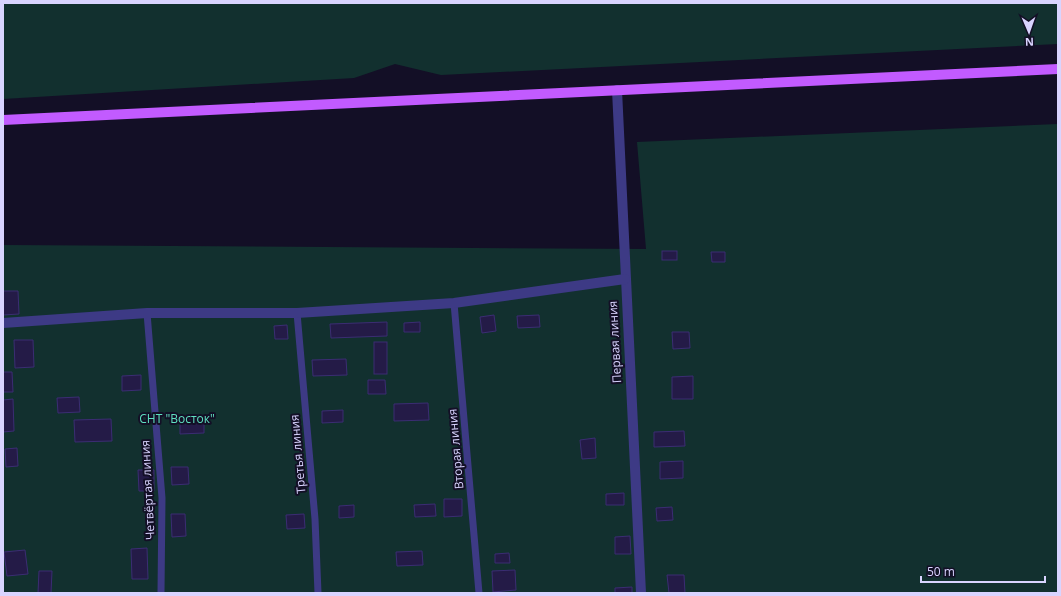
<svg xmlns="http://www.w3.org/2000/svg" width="1061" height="596" viewBox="0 0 1061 596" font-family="'Open Sans',sans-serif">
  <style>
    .green { fill: #12302f }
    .building { fill: #241b47; stroke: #3b2d73 }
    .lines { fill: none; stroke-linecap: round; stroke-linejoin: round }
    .service { stroke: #3d3a85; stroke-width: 7 }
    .minor { stroke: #3d3a85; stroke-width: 10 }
    .primary { stroke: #c25bff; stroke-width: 10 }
    .labels { text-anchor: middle; stroke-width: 4; stroke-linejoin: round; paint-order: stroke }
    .street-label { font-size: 12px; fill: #d9d4ff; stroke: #130f26 }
    .park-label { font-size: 12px; fill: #5fe0c0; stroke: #130f26 }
  </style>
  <rect width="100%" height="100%" fill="#130f26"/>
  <g class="green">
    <path d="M3,3H1058V44L441,75L395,64L354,78L3,99Z"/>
    <path d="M1058,124V593H3V245L646,249L637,142Z"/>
  </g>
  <g class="building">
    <rect x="662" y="251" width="15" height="9"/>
    <path d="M711,252H725V262H712Z"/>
    <path d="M3,291H18L19,314L3,315Z"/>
    <path d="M494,315L496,331L482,333L480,317Z"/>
    <path d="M539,315L540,327L518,328L517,316Z"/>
    <path d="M387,322V336L331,338L330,324Z"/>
    <path d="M420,322V332H404V323Z"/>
    <path d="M287,325L288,339H275L274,326Z"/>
    <path d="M672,332H689L690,348L673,349Z"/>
    <path d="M14,340H33L34,367L15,368Z"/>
    <rect x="374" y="342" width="13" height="32"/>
    <path d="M346,359L347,375L313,376L312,360Z"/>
    <path d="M3,372H12L13,392H3Z"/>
    <path d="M141,375V390L122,391V376Z"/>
    <path d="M693,376V399H672V377Z"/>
    <path d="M368,380H385L386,394H368Z"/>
    <path d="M79,397L80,412L58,413L57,398Z"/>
    <path d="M13,399L14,431L3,432V400Z"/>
    <path d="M428,403L429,420L394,421V404Z"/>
    <path d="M343,410V422L322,423V411Z"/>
    <path d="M204,416V433L180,434V417Z"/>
    <path d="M111,419L112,441L75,442L74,420Z"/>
    <path d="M684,431L685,446L654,447V432Z"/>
    <path d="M595,438L596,458L582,459L580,440Z"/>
    <path d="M17,448L18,466L6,467L5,449Z"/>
    <path d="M683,461V478L660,479V462Z"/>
    <path d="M171,467H188L189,484L172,485Z"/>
    <path d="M138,470H154V491H139Z"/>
    <path d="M624,493V505H606V494Z"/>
    <path d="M444,499H462V516L444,517Z"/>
    <path d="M435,504L436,516L415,517L414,505Z"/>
    <path d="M354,505V517L339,518V506Z"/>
    <path d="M672,507L673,520L657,521L656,508Z"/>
    <path d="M171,514H185L186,536L172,537Z"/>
    <path d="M304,514L305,528L287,529L286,515Z"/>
    <path d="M630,536L631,554H615V537Z"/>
    <path d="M147,548L148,579H132L131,549Z"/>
    <path d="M25,550L28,574L7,576L4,552Z"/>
    <path d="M422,551L423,565L397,566L396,552Z"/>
    <path d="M509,553L510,563H495V554Z"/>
    <path d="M515,570L516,590L493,592L492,571Z"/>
    <path d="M39,571H52L51,593H38Z"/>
    <path d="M667,575H684L685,593H669Z"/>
    <path d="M632,587V593H615V588Z"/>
  </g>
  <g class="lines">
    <g class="service">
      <path d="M454,303L479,593"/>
      <path d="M147,313L162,498L161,593"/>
      <path d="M297,313L315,519L318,593"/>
    </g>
    <g class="minor">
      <path d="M617,90L641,593"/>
      <path d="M3,323L147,313H297L454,303L625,279"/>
    </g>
    <path class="primary" d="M3,120L1058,69"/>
  </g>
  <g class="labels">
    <g class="street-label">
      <text transform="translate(615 342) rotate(-93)" y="4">Первая линия</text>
      <text transform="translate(456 449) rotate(-95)" y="4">Вторая линия</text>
      <text transform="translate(298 454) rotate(-95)" y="4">Третья линия</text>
      <text transform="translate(148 490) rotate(-93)" y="4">Четвёртая линия</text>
    </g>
    <g class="park-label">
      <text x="177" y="423">СНТ "Восток"</text>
    </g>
  </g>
  <rect width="1061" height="596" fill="none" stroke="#d9d4ff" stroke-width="8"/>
  <g transform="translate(1029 32) rotate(178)" stroke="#130f26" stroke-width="3" paint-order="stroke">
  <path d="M0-3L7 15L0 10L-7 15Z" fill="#d9d4ff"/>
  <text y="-6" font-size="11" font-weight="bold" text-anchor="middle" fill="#d9d4ff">N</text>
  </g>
  <path d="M921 576v6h124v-6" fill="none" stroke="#d9d4ff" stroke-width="2"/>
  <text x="927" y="576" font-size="12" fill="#d9d4ff" stroke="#130f26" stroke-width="3" paint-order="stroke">50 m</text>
</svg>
